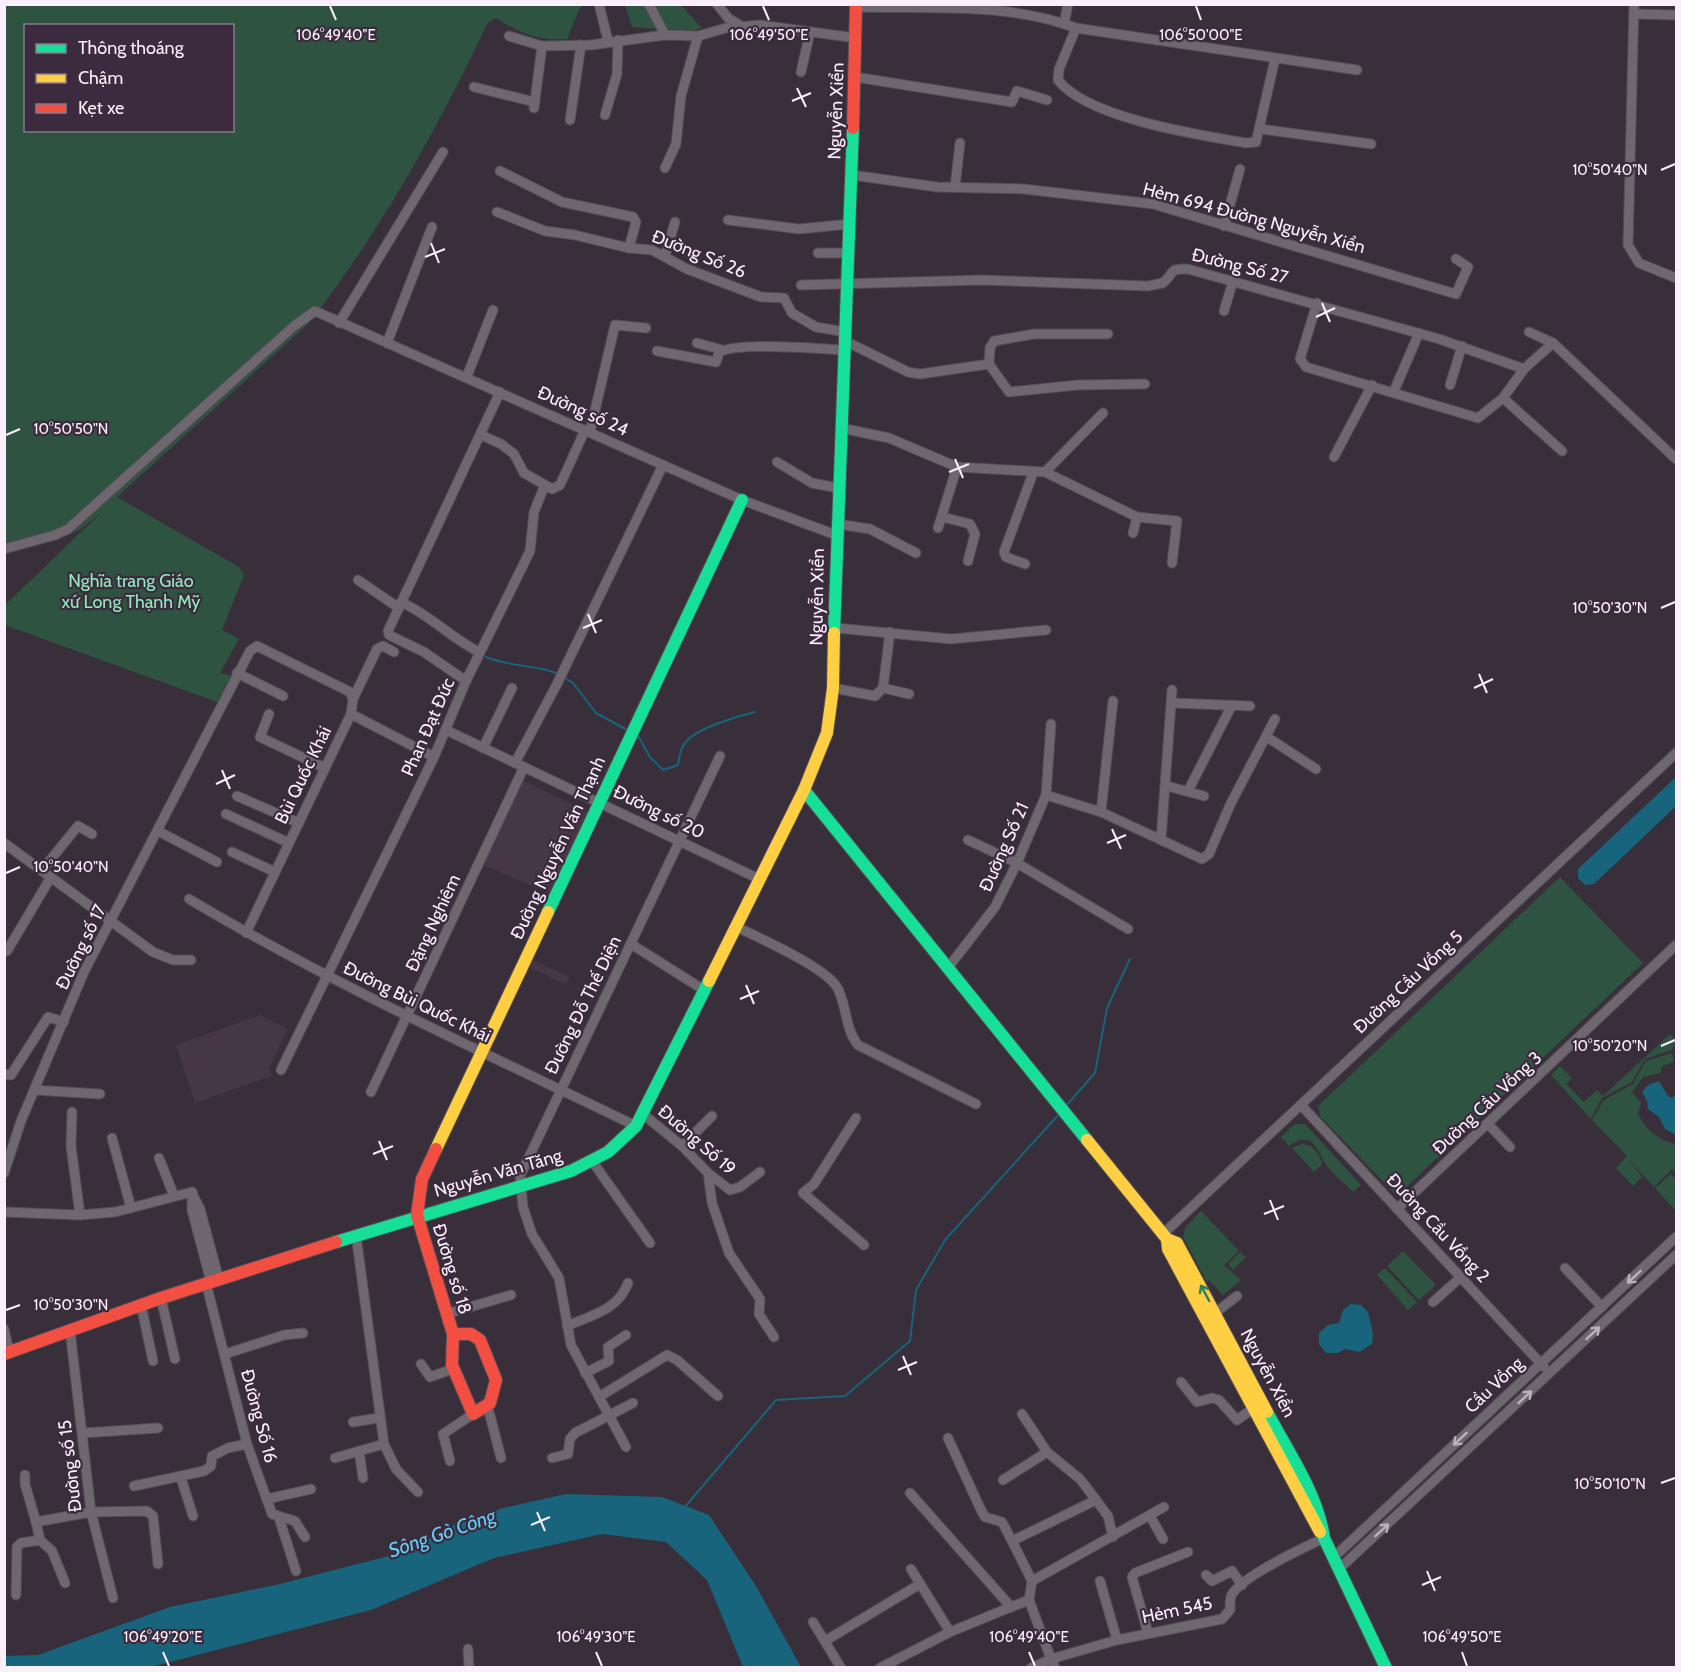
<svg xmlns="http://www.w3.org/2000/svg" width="1681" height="1672" viewBox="0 0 1681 1672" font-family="Cabin,sans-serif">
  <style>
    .education { fill: #453745 }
    .green { fill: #2e5441; fill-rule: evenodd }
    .water { fill: #18647c }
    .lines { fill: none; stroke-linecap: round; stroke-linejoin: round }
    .stream { stroke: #18647c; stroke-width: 2 }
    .street-casing { stroke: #544c55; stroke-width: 11 }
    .fast-casing { stroke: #544c55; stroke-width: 14 }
    .slow-casing { stroke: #544c55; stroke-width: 14 }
    .jam-casing { stroke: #544c55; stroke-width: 14 }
    .street { stroke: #6e676f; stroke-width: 9 }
    .fast { stroke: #16e098; stroke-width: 12 }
    .slow { stroke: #ffcf43; stroke-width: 12 }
    .jam { stroke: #f24e42; stroke-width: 12 }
    .oneway { stroke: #bbb2bc }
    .oneway2 { stroke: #2b7c66 }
    .ticks { fill: none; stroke: #faeffb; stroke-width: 2 }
    .labels { text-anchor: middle; stroke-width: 4.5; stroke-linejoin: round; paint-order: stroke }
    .street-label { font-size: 18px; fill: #faeffb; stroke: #3c2b3e }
    .park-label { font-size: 18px; fill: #8febb9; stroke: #3c2b3e }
    .water-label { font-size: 20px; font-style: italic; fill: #61d0f6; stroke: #3c2b3e }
    .ticks-label { font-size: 15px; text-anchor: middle; fill: #faeffb; stroke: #3c2b3e; stroke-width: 4.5; stroke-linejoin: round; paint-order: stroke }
  </style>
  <rect width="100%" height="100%" fill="#382f3a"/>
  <g class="education">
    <path d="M522,780L591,813L553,895L481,864Z"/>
    <path d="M529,958L570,977L565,984L526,966Z"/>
    <path d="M260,1015L288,1029L269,1068L272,1076L195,1103L176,1045Z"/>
  </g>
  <g class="green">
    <path d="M5,5H585L580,8L567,39C535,41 523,34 495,18L487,24C438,128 380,232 309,323L117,497L239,567L244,575L222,630L239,639L220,673L232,676L217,702L5,625V605L104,510L81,529L57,540L5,552ZM26,26H232V130H26Z"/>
    <path d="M625,5H681L702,28L691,31L632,27Z"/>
    <path d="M1560,877L1643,963L1397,1196L1320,1116L1318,1106Z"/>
    <path d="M1670,1034L1676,1041L1672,1050L1645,1059L1632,1082L1602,1098L1591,1119L1551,1075L1560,1066L1572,1078L1566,1084L1584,1102L1597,1090L1603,1096Z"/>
    <path d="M1672,1053L1674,1061L1662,1067L1660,1073L1643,1077L1632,1092L1641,1103L1638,1113C1643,1128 1661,1142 1676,1144V1173L1672,1169L1654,1187L1628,1159L1642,1177L1633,1186L1616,1168L1627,1156L1592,1120L1604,1100L1633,1084L1646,1061Z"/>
    <path d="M1295,1124H1305L1361,1185L1353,1192C1345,1183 1331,1173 1325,1163C1317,1148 1311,1130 1289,1146L1281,1137Z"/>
    <path d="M1302,1144C1314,1145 1319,1152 1322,1164L1314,1172L1292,1148Z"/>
    <path d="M1671,1174L1676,1180V1211L1655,1188Z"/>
    <path d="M1201,1211L1239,1251L1224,1265L1241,1280L1223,1295L1209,1280L1207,1282L1183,1237L1185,1228Z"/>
    <path d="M1403,1251L1436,1285L1419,1300L1387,1266Z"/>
    <path d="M1240,1252L1246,1257L1233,1270L1228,1264Z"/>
    <path d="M1385,1268L1417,1302L1408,1310L1377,1275Z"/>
  </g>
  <g class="water">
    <path d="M1676,777V806L1594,884L1585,885L1578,878V869Z"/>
    <path d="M1659,1081L1668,1096L1672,1098L1676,1094V1135L1665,1129L1659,1117L1648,1109L1647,1101L1642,1092L1648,1085Z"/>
    <path d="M1351,1304L1361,1305L1368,1312C1370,1322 1375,1334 1372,1344L1359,1352L1345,1349L1338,1353H1326L1319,1344V1333L1328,1325L1339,1323L1343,1310Z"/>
    <path d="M566,1494L662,1497L709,1515L756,1586L801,1667H743L707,1580L666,1542L602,1534L494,1558L371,1610L151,1667H5V1656L38,1655L170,1607L280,1584L404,1552L458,1523L503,1508Z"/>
  </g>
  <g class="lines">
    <g class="stream">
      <path d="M486,657C509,667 541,665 558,674"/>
      <path d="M563,677L573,683L596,713L629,731"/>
      <path d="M637,734L650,757L663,770L678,765C679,758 680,749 685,743C694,729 738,716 755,712"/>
      <path d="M1065,1107L1095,1073L1107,1008L1130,959"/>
      <path d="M684,1508L776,1400L845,1396L910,1341L916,1290L945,1240L1060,1113"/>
    </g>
    <defs>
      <g id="street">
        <path d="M599,4L608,41"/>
        <path d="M649,4L665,35"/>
        <path d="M717,4L728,18L741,26"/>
        <path d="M1634,4L1628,245L1639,263L1676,278"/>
        <path d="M856,7C928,9 1008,2 1076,28L1357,70"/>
        <path d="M1634,14L1676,15"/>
        <path d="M1064,24L1068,4"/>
        <path d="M1076,28L1059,69L1058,80C1087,118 1199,135 1246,143L1256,142L1275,59"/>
        <path d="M509,36L542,46"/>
        <path d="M801,72L810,32"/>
        <path d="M855,77L1012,102L1017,91L1047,100"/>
        <path d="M474,87L535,102"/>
        <path d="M534,108L542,46L591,45L665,35L698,36L726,28L760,25L856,38"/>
        <path d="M605,115L617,74L618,40"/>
        <path d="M570,120L581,45"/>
        <path d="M1261,129L1371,144"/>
        <path d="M665,168L676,144L681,96L698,36"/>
        <path d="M500,171L562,202L633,217L636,222L629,248L652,250L687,269L761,297L784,298L792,313L816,327L846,332"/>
        <path d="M852,175L937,187L1024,189L1153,204L1456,294L1468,267L1456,259"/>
        <path d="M955,187L960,143"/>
        <path d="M497,212L545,231L575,235L629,248"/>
        <path d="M728,220L799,229L850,224"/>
        <path d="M1224,226L1240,169"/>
        <path d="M818,253H849"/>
        <path d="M665,256L675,222"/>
        <path d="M801,285L982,280L1148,286L1163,283C1175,273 1168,268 1188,269L1439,339L1524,369"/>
        <path d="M1317,303L1300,359L1306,367L1478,418L1503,398L1524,369L1553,343L1676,459"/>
        <path d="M1224,311L1233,281"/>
        <path d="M339,323L443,152"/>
        <path d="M1529,332L1553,343"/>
        <path d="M845,341L908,372L920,374L989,364L990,348L994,341L1034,334H1108"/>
        <path d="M387,343L432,227"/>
        <path d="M697,343L723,350"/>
        <path d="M657,351L716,362L719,353C732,341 823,349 844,350"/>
        <path d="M989,364L1009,392L1078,385L1145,384"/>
        <path d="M467,376L493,310"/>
        <path d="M1450,385L1462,346"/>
        <path d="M1394,391L1419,333"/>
        <path d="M1503,398L1562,451"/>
        <path d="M841,428L889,438L957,467L1045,472L1137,517L1177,521L1172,563"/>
        <path d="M590,432L615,325L646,328"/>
        <path d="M481,435L501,444L514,454L524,473L552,489L560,485L585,430"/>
        <path d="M1334,457L1372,385"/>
        <path d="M777,462L812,483L838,488"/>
        <path d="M1045,472L1103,413"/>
        <path d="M942,517L970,524L975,534L968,561"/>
        <path d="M837,524L870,529L916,553"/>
        <path d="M938,528L957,467"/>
        <path d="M1133,533L1137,517"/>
        <path d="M4,549L55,535L68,529L294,326L315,311L742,500L836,535"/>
        <path d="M1025,564L1006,557L1004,552L1033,473"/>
        <path d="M358,580L399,608"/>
        <path d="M401,602C430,615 451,638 479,652"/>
        <path d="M836,628L951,639L1046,630"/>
        <path d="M890,632L883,688L909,694"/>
        <path d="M237,673L283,696"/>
        <path d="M466,681L424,652L389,635L388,631L500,392"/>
        <path d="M833,688L875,696L883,688"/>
        <path d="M1172,703L1250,706"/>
        <path d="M269,714L260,737L325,768"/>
        <path d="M351,714L434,757"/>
        <path d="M446,730L759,879"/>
        <path d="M1267,737L1316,769"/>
        <path d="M483,748L512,688"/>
        <path d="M515,763L557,684L663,465"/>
        <path d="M1167,786L1204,796"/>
        <path d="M1188,791L1232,705"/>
        <path d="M1046,795L1101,812L1202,859L1209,854L1231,803L1275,719"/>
        <path d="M237,796L299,823"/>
        <path d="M1101,812L1113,701"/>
        <path d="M226,814L289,843"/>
        <path d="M158,831L217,862"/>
        <path d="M968,840L1017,863L1128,929"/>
        <path d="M1161,840L1172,690"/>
        <path d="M4,843L153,952L173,960H191"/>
        <path d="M232,852L275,872"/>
        <path d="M42,870L78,826L92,834"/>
        <path d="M189,899C332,984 485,1053 636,1126"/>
        <path d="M735,926C759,938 828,968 838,989C847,1007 845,1029 858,1045L976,1104"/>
        <path d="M246,933L351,714L353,699L377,649L383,646L394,652"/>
        <path d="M631,944L704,990"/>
        <path d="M4,949L7,951L51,877"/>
        <path d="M947,969L995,907L1017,863L1046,795L1051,724"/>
        <path d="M281,1070L434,757L466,681L530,551L534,512L544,487"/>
        <path d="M4,1074L11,1075L48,1017L64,1022"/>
        <path d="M34,1090L100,1094"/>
        <path d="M371,1092L524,767"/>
        <path d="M1301,1105L1544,1367"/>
        <path d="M72,1112L71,1146L80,1215"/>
        <path d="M643,1114L682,1146L708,1173L730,1190L740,1187L760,1172"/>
        <path d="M856,1118L814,1184L803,1193L864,1245"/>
        <path d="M1488,1124L1510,1147"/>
        <path d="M112,1138L131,1208"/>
        <path d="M682,1146L712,1116"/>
        <path d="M159,1158L174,1196"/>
        <path d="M592,1161L650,1243"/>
        <path d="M4,1173L21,1121L84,972L250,651L257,646L261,648L350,692L353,699"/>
        <path d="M708,1173L712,1203L729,1253L760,1299L759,1314L774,1337"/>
        <path d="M192,1192V1210L211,1282"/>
        <path d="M194,1197L200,1209L219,1280"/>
        <path d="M1397,1209L1676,945"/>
        <path d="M4,1212L80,1215L115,1212L192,1192"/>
        <path d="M1163,1234L1676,753"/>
        <path d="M356,1235L384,1444L396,1469L418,1492"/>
        <path d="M1565,1268L1602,1307"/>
        <path d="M206,1283L247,1444L272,1514L295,1521L305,1537"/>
        <path d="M161,1298L175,1359"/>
        <path d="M1433,1302L1461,1277"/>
        <path d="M141,1305L153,1361"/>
        <path d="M1215,1313L1237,1296"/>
        <path d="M446,1314L511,1295"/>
        <path d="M567,1326C592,1315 618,1310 628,1283"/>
        <path d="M4,1329L9,1352"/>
        <path d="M70,1330L91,1512L113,1598"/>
        <path d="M225,1354L284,1335L303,1333"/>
        <path d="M421,1364L430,1377L453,1369"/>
        <path d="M585,1373L609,1361L608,1347L626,1335"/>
        <path d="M1181,1382L1197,1402L1212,1398L1219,1400L1237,1420L1255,1407"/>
        <path d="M599,1397L667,1355L677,1360L718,1396"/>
        <path d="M487,1404L501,1458"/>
        <path d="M1022,1414L1047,1452L1080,1479L1096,1500L1012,1541L1032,1581"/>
        <path d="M353,1422L378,1418"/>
        <path d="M83,1433L158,1428"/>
        <path d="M948,1438L981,1510L985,1517L1002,1522L1012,1541"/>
        <path d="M626,1447L571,1345L559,1278L532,1234L523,1207L520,1176L720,756"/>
        <path d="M359,1451L363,1478"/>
        <path d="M335,1458L384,1444"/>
        <path d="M552,1458L568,1454L570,1439L575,1433L633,1403"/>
        <path d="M450,1461L443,1434L473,1414"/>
        <path d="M25,1475V1484L36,1522"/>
        <path d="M181,1478L193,1516"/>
        <path d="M1003,1480L1047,1452"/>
        <path d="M134,1486L204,1471L211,1466L212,1456L228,1448L247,1444"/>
        <path d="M910,1493L1011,1607L1029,1600"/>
        <path d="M267,1499L311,1489"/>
        <path d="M1096,1500L1108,1516L1113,1537"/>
        <path d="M1150,1516L1163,1539"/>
        <path d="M279,1518L296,1571"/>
        <path d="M1333,1558L1676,1237"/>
        <path d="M911,1569L950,1632"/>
        <path d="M1339,1569L1676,1255"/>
        <path d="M1206,1575L1212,1581L1232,1571L1242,1585"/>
        <path d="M1100,1581L1117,1640"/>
        <path d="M65,1583L52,1551L40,1540L36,1522L91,1512L147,1511L153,1516L158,1564"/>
        <path d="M16,1595L17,1547L21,1543L40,1540"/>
        <path d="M813,1622L841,1668"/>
        <path d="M1148,1633L1132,1577L1135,1573L1188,1552"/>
        <path d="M825,1641L920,1584"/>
        <path d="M468,1649L469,1668"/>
        <path d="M880,1668L950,1632L1011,1607"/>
        <path d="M1031,1668L1051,1659L1029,1600L1032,1581L1164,1507"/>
        <path d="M1055,1668L1051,1659L1117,1640L1222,1619L1230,1610C1230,1606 1230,1600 1231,1596C1240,1577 1303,1548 1324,1538"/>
      </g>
      <g id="fast">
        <path d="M834,633L853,128"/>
        <path d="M804,790L1087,1140"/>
        <path d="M548,912L742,500"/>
        <path d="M336,1242L571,1171L608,1152L636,1126L709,981"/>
        <path d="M1267,1412C1287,1450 1318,1494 1324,1538L1386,1668"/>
      </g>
      <g id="slow">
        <path d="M709,981L804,790L827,733L833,688L834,633"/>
        <path d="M1087,1140L1167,1239L1177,1243L1267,1412"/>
        <path d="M436,1149L548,912"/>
        <path d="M1167,1239L1168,1249L1320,1532"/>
      </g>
      <g id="jam">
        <path d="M853,128L856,4"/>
        <path d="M436,1149L422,1179L417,1215L453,1334H471L480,1340L496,1380L490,1403L473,1414L452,1365L453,1334"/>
        <path d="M4,1354L161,1298L336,1242"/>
      </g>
    </defs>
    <use href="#street" class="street-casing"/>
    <use href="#fast" class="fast-casing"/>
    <use href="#slow" class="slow-casing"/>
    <use href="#jam" class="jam-casing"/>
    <use href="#street" class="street"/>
    <use href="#fast" class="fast"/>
    <use href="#slow" class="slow"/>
    <use href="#jam" class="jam"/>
  </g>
  <defs><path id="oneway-shaft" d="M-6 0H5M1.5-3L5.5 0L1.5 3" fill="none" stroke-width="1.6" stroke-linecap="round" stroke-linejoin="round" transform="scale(1.5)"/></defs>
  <g class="oneway">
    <use href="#oneway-shaft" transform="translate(1634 1277) rotate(137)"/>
    <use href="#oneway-shaft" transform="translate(1593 1333) rotate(-43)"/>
    <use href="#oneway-shaft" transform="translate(1525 1397) rotate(-43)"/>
    <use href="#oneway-shaft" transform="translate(1460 1439) rotate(137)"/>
    <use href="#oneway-shaft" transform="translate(1382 1530) rotate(-43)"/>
  </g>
  <use class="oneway2" href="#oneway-shaft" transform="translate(1205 1293) rotate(-118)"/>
  <path class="ticks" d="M330,6L336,20M763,6L769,20M1196,6L1201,20M797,88L806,107M792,101L811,93M1661,170L1675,164M431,243L439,263M425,257L445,249M1322,303L1330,322M1316,317L1335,308M6,435L20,429M955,459L963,478M949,472L969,464M1661,608L1675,602M588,614L596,633M583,628L602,620M1479,674L1487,693M1474,688L1493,679M222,770L230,789M216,784L235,775M1112,829L1121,849M1107,843L1126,835M6,873L20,867M746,985L754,1004M740,999L759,991M1661,1046L1675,1040M379,1141L387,1160M373,1154L393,1146M1270,1200L1278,1220M1264,1214L1284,1206M6,1310L20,1305M903,1356L911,1375M898,1370L917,1362M1661,1483L1675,1478M537,1512L545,1531M531,1525L550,1517M1427,1571L1435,1591M1422,1585L1441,1577M163,1652L169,1666M596,1652L602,1666M1029,1652L1035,1666M1462,1652L1467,1666"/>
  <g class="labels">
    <g class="street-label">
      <text transform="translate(836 111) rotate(-88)" y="6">Nguyễn Xiển</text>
      <text transform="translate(1254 218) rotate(15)" y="6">Hẻm 694 Đường Nguyễn Xiển</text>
      <text transform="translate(699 254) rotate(22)" y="6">Đường Số 26</text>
      <text transform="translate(1240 266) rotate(14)" y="6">Đường Số 27</text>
      <text transform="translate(583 411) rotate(24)" y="6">Đường số 24</text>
      <text transform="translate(817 597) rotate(-89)" y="6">Nguyễn Xiển</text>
      <text transform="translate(428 727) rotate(-66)" y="6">Phan Đạt Đức</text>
      <text transform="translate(303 775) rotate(-64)" y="6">Bùi Quốc Khái</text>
      <text transform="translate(659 812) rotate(26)" y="6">Đường số 20</text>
      <text transform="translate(1004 847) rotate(-66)" y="6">Đường Số 21</text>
      <text transform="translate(558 848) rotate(-65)" y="6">Đường Nguyễn Văn Thạnh</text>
      <text transform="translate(433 923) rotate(-65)" y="6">Đặng Nghiêm</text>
      <text transform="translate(81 947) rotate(-64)" y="6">Đường số 17</text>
      <text transform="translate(1408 982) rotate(-43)" y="6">Đường Cầu Vồng 5</text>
      <text transform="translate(417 1002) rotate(26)" y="6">Đường Bùi Quốc Khái</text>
      <text transform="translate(583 1005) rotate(-64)" y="6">Đường Đỗ Thế Diện</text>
      <text transform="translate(1487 1103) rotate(-43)" y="6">Đường Cầu Vồng 3</text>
      <text transform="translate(697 1140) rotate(41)" y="6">Đường Số 19</text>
      <text transform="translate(498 1173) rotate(-16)" y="6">Nguyễn Văn Tăng</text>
      <text transform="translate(1438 1228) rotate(47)" y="6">Đường Cầu Vồng 2</text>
      <text transform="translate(452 1269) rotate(73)" y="6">Đường số 18</text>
      <text transform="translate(1268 1373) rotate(62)" y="6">Nguyễn Xiển</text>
      <text transform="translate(1494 1385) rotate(-43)" y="6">Cầu Vồng</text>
      <text transform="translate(259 1416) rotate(75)" y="6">Đường Số 16</text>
      <text transform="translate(70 1466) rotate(-97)" y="6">Đường số 15</text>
      <text transform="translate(1177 1610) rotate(-12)" y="6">Hẻm 545</text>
    </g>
    <g class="park-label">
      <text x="131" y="587">Nghĩa trang Giáo<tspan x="131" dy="21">xứ Long Thạnh Mỹ</tspan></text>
    </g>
    <g class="water-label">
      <text transform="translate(442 1533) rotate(-19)" y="7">Sông Gò Công</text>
    </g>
  </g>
  <g class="ticks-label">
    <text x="336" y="40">106°49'40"E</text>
    <text x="769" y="40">106°49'50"E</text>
    <text x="1201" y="40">106°50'00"E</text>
    <text x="1610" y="175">10°50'40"N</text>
    <text x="71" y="434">10°50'50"N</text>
    <text x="1610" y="613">10°50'30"N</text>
    <text x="71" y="872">10°50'40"N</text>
    <text x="1610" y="1051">10°50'20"N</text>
    <text x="71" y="1310">10°50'30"N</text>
    <text x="1610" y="1489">10°50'10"N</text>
    <text x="163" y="1642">106°49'20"E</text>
    <text x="596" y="1642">106°49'30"E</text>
    <text x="1029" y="1642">106°49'40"E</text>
    <text x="1462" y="1642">106°49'50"E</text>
  </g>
  <rect width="1681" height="1672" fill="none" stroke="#faeffb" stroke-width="12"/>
  <rect x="24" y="24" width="210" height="108" fill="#3c2b3e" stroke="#88798a" stroke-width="1.5"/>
  <rect x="36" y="44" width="30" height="9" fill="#16e098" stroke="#88798a" stroke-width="1.5"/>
  <text x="78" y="54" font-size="18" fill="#faeffb">Thông thoáng</text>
  <rect x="36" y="74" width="30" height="9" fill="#ffcf43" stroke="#88798a" stroke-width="1.5"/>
  <text x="78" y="84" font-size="18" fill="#faeffb">Chậm</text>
  <rect x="36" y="104" width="30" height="9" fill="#f24e42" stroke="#88798a" stroke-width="1.5"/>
  <text x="78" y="114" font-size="18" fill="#faeffb">Kẹt xe</text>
</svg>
